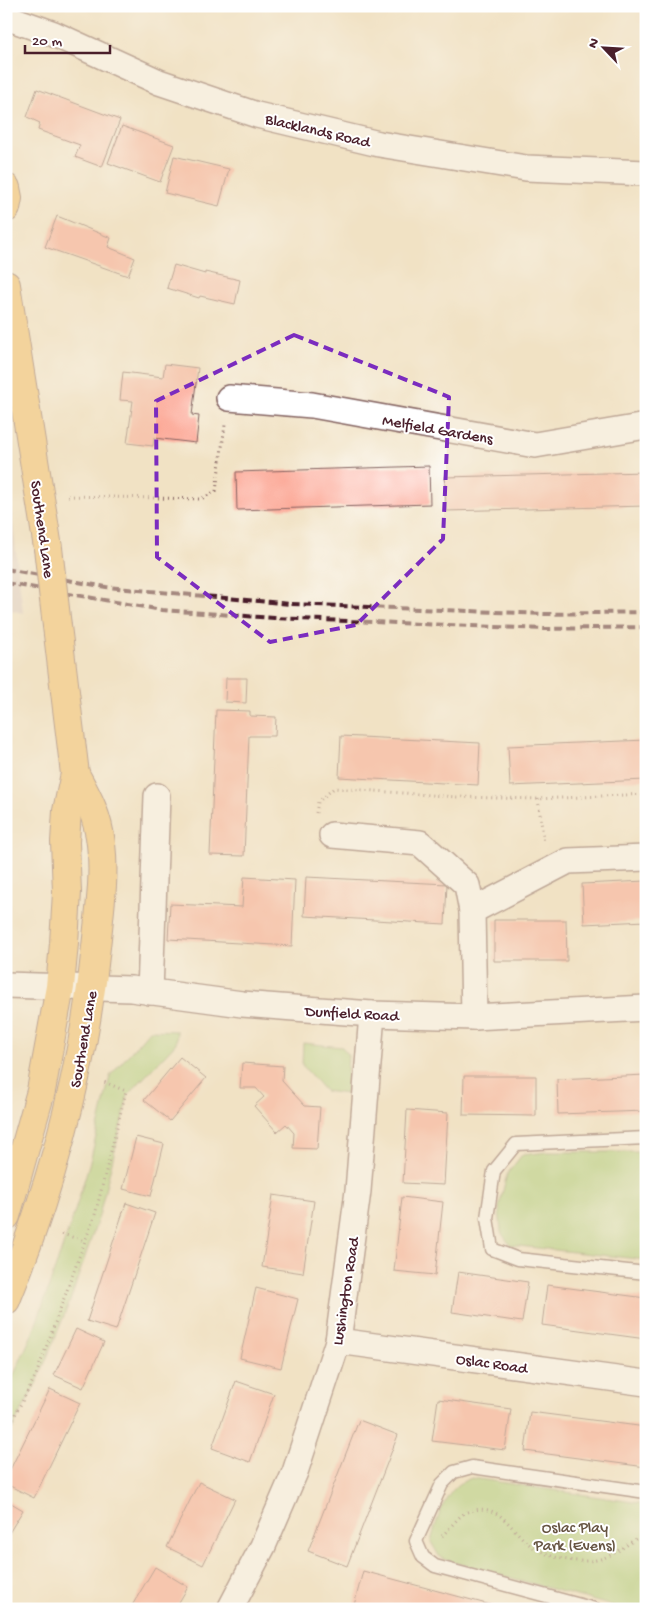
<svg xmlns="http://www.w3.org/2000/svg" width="652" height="1615" viewBox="0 0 652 1615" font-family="'Gochi Hand',sans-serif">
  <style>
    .industrial { fill: #d1bfbd }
    .green { fill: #a9cf79; stroke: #7a7752 }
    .building { fill: #fca593 }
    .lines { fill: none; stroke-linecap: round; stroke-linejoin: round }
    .lane-casing { stroke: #846361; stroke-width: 15 }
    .street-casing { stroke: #846361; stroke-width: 28 }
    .primary-casing { stroke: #846361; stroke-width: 30 }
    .path { stroke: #846361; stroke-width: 3; stroke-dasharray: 1 4; stroke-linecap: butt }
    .lane { stroke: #fff; stroke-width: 12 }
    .street { stroke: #fff; stroke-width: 25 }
    .primary { stroke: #f5c16b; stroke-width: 28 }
    .rail { stroke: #4a1f2b; stroke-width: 4; stroke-dasharray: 8 4; stroke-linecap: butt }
    .primary-bridge-casing { stroke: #846361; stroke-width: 30; stroke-linecap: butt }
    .primary-bridge { stroke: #f5c16b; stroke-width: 28 }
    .marked { fill: none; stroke: #7b2cbf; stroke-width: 4; stroke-dasharray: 10 6; stroke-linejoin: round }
    .labels { text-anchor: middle; stroke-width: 4; stroke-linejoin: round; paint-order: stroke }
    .street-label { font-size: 16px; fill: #4a1f2b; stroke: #fff }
    .park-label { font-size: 16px; fill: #665442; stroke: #fff }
  </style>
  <rect width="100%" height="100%" fill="#fff"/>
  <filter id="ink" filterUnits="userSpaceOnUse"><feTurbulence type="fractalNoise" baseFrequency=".02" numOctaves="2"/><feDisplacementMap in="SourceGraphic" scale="10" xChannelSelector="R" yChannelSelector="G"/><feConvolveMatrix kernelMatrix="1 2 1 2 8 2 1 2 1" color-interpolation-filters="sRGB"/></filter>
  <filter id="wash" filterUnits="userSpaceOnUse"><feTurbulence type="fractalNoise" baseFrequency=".0096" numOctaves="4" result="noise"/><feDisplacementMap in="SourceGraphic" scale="20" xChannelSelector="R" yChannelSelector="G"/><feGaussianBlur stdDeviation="1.12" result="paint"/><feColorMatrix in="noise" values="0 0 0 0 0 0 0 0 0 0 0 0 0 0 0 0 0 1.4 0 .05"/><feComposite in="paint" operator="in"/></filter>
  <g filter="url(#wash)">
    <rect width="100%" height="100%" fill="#f1e2c4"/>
    <path class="industrial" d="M6,489L12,516L23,613L6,609Z"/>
    <g class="green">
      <path d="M150,1030L177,1031L176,1043L128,1095L99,1216L70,1301L37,1382L6,1440V1392L34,1330L74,1214L91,1158L110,1076Z"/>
      <path d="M303,1043L342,1047L348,1054L346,1094L325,1091L302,1065Z"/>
      <path d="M547,1152H646V1260L510,1245L501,1232L499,1207L507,1174L522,1155Z"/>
      <path d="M472,1478L646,1504V1609H624L446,1560L439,1556L431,1542C437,1518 446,1485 472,1478Z"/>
    </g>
    <g id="blocks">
      <g class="building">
        <path d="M37,89L120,120L102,167L75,157L80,145L38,130L40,123L27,117Z"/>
        <path d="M122,126L174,145L160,182L108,163Z"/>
        <path d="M174,156L229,169L219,206L165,193Z"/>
        <path d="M57,216L111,238L108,247L135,258L128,276L45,247Z"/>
        <path d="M174,265L205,274V272L240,280L235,304L200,296L199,298L167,288Z"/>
        <path d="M165,364L198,368L192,415L199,416L196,443L154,438L153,446L127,443L133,401L120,400L123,372L163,377Z"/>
        <path d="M429,466L430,504L237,510L236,472Z"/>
        <path d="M646,472V506L446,511L445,477Z"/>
        <path d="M226,678H247L246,703L225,702Z"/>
        <path d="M216,710L250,711V716L276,717L275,736H249L244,856L210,855Z"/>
        <path d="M341,736L480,743L478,785L339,777Z"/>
        <path d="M646,740V780L510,786L508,746Z"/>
        <path d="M244,877L295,880L292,946L168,939L170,904L242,907Z"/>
        <path d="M306,877L447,884L445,924L304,916Z"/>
        <path d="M646,881V921L584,924L582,884Z"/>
        <path d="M494,920H566L567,961H494Z"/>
        <path d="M180,1057L206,1078L170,1121L144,1100Z"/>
        <path d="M242,1063L283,1066L282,1081L305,1106L320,1107L317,1149L293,1148L294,1133L286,1124L277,1132L254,1106L264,1097L256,1088H240Z"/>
        <path d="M646,1075V1111L558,1114L557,1079Z"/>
        <path d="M464,1076H536V1116L463,1115Z"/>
        <path d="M407,1110L448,1113L444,1185L403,1183Z"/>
        <path d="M136,1137L164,1144L151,1196L123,1189Z"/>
        <path d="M273,1195L314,1201L303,1273L262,1267Z"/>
        <path d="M402,1197L443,1202L435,1275L394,1271Z"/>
        <path d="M126,1203L155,1213L116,1330L87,1321Z"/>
        <path d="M458,1272L528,1282L522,1322L452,1312Z"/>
        <path d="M547,1285L646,1298V1339L542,1325Z"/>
        <path d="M256,1288L298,1299L281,1368L240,1358Z"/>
        <path d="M76,1329L104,1342L83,1388L54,1375Z"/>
        <path d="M236,1381L274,1394L250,1462L212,1448Z"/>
        <path d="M50,1389L80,1403L34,1498L6,1484V1478Z"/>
        <path d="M438,1399L511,1409L505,1450L432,1441Z"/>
        <path d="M530,1412L646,1427V1467L525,1451Z"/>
        <path d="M359,1420L398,1435L347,1566L308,1551Z"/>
        <path d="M199,1482L235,1499L203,1565L167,1547Z"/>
        <path d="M6,1500L23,1510L6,1538Z"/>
        <path d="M155,1567L188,1587L175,1609H130Z"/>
        <path d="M363,1571L498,1607V1609H353Z"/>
      </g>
    </g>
  </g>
  <g filter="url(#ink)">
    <use href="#blocks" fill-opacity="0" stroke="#846361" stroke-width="1"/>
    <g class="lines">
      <defs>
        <g id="lane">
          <path d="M646,1138L516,1144L494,1171L487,1218L492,1249L518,1259L646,1273"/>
          <path d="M595,1609L435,1566L423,1557L416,1541L442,1484L454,1472L472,1467L646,1492"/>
        </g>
        <g id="street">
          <path d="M6,17L54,34L159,82L257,115L379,144L526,168L646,173"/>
          <path d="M229,398L312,405L535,445L646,426"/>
          <path d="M332,835L420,843L467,885L472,911"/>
          <path d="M6,985L131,989L242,1004L372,1014L474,1017L646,1008"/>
          <path d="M150,992L157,796"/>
          <path d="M474,1017L472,911L568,861L646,858"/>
          <path d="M338,1341L646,1383"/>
          <path d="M230,1609L263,1546L295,1472L338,1341L358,1191L372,1014"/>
        </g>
        <g id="primary">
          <path d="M6,188L8,198L6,208"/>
          <path d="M6,285L48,548"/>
          <path d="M6,1216L41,1091L60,987L64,943L67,892L65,842L67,811L75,774L57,626"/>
          <path d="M6,1300C53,1184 85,1063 97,938C100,908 105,875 101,844C98,816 88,798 75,774"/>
        </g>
      </defs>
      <use href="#lane" class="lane-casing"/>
      <use href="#street" class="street-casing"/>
      <use href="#primary" class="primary-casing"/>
      <g class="path">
        <path d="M68,496L201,499L216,491L225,425"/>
        <path d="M538,799L544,843"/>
        <path d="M316,813L318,802L334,788L457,797L538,799L646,794"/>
        <path d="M62,1234L85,1241"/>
        <path d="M6,1419L9,1413L15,1416"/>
        <path d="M6,1432L36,1375L85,1241L95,1215L126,1091L104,1082"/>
        <path d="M442,1536C449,1529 456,1520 463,1514C466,1512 471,1511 474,1510C502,1504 513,1534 533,1547C549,1557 568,1562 587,1561C610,1561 627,1543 646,1533"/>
      </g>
      <use href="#lane" class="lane"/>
      <use href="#street" class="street"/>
      <use href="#primary" class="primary"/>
      <g class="rail">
        <path d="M6,569L106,587L291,604L546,614L646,612"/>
        <path d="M6,583L162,610L274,618L545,629L646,627"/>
      </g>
      <defs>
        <path id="primary-bridge" d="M48,548L57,626"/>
      </defs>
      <use href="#primary-bridge" class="primary-bridge-casing"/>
      <use href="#primary-bridge" class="primary-bridge"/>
    </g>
  </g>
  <path d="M0 0H652V1615H0ZM294,335L449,397L443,539L356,625L270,642L157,557L156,401Z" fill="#f1e2c4" fill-opacity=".55" fill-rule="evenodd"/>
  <path class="marked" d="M294,335L449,397L443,539L356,625L270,642L157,557L156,401Z"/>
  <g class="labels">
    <g class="street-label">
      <text transform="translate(318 129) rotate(13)" y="6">Blacklands Road</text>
      <text transform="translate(438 428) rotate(10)" y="6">Melfield Gardens</text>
      <text transform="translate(44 529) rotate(82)" y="6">Southend Lane</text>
      <text transform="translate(352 1012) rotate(3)" y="6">Dunfield Road</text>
      <text transform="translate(82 1039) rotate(-80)" y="6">Southend Lane</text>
      <text transform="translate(344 1291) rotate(-81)" y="6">Lushington Road</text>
      <text transform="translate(492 1362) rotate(8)" y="6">Oslac Road</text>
    </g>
    <g class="park-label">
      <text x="575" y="1532">Oslac Play<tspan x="575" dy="18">Park (Evens)</tspan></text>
    </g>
  </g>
  <rect width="652" height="1615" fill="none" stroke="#fff" stroke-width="25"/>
  <g transform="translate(604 48) rotate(295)" stroke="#ffffff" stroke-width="4" paint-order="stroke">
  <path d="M0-4L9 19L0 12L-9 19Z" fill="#4a1f2b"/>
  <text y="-8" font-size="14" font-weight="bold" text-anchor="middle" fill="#4a1f2b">N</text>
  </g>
  <path d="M25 45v8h85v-8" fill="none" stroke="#4a1f2b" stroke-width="2.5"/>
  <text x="32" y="45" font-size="15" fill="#4a1f2b" stroke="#ffffff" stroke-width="4" paint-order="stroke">20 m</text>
</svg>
